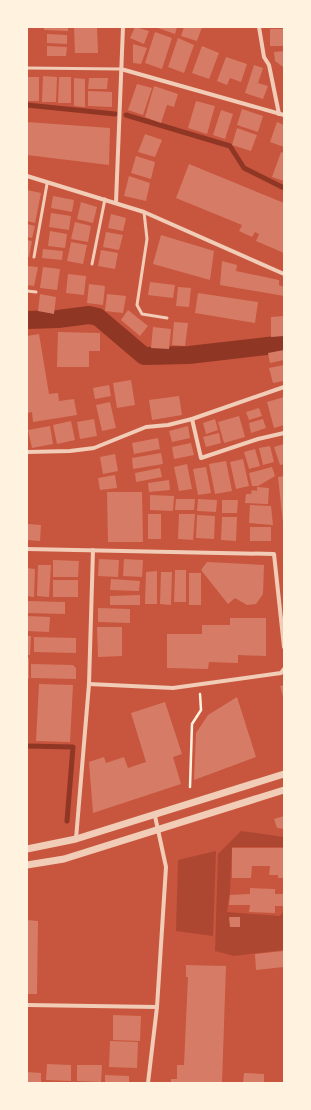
<svg xmlns="http://www.w3.org/2000/svg" width="311" height="1110" viewBox="0 0 311 1110" font-family="Helvetica,sans-serif">
  <style>
    .green { fill: #ae4732 }
    .lines { fill: none; stroke-linecap: round; stroke-linejoin: round }
    .stream { stroke: #8f3625; stroke-width: 5 }
    .canal { stroke: #8f3625; stroke-width: 18 }
    .building { fill: #d67c66 }
    .path { stroke: #fff3e0; stroke-width: 2.5 }
    .service { stroke: #f1ccb7; stroke-width: 3 }
    .minor { stroke: #f1ccb7; stroke-width: 4 }
    .tertiary { stroke: #f1ccb7; stroke-width: 7 }
  </style>
  <rect width="100%" height="100%" fill="#c8553d"/>
  <g class="green">
    <path d="M241,831L284,837V847H232L230,891L227,912L280,916L284,911V950L234,956L215,951L218,854Z"/>
    <path d="M216,851L213,936L176,931L178,860Z"/>
  </g>
  <g class="lines">
    <g class="stream">
      <path d="M27,105L115,114"/>
      <path d="M126,115L230,146L244,168L284,188"/>
      <path d="M27,746L73,747L67,821"/>
    </g>
    <path class="canal" d="M27,320L58,319L89,315L98,317L144,356L189,355L284,344"/>
  </g>
  <g class="building">
    <path d="M44,27H68V31L44,30Z"/>
    <path d="M74,27H97L98,53H75Z"/>
    <path d="M135,27L149,31L144,44L130,38Z"/>
    <path d="M155,27H177L175,34Z"/>
    <path d="M184,27H202L197,41L181,36Z"/>
    <rect x="270" y="29" width="14" height="17"/>
    <path d="M155,32L172,38L162,69L145,63Z"/>
    <path d="M47,34L67,35V44L47,43Z"/>
    <path d="M178,38L194,45L184,73L168,67Z"/>
    <path d="M133,44L147,48L141,64L133,63Z"/>
    <path d="M47,46L67,47L66,56H47Z"/>
    <path d="M202,46L219,53L209,79L192,73Z"/>
    <path d="M284,51V67H283L275,61L274,52Z"/>
    <path d="M226,57L247,64L241,82L230,78L227,85L217,81Z"/>
    <path d="M254,65L263,68L258,83L268,86L263,99L245,93Z"/>
    <path d="M43,76L57,77L56,102H42Z"/>
    <rect x="27" y="77" width="12" height="24"/>
    <path d="M59,77H71V103H58Z"/>
    <path d="M74,78L85,79V107L74,106Z"/>
    <path d="M89,78H108L107,89H88Z"/>
    <path d="M137,84L152,88L143,115L128,110Z"/>
    <path d="M154,86L178,94L174,107L167,105L161,123L145,117Z"/>
    <path d="M88,91L112,92V107L88,106Z"/>
    <path d="M196,101L215,106L207,134L188,128Z"/>
    <path d="M242,109L263,116L258,132L237,125Z"/>
    <path d="M221,110L233,114L225,139L213,135Z"/>
    <path d="M27,122L110,128L109,165L27,155Z"/>
    <path d="M277,122L284,125V147L270,142Z"/>
    <path d="M237,128L257,135L251,151L232,145Z"/>
    <path d="M145,134L162,140L155,157L138,152Z"/>
    <path d="M281,152L284,153V181L272,177Z"/>
    <path d="M136,156L155,162L151,179L131,173Z"/>
    <path d="M189,164L284,203V253L256,241L259,234L255,232L252,237L239,231L242,225L176,198Z"/>
    <path d="M129,176L150,183L146,201L124,196Z"/>
    <path d="M27,190L41,193L35,223L27,221Z"/>
    <path d="M53,196L74,200L72,212L51,208Z"/>
    <path d="M81,202L97,207L93,223L77,219Z"/>
    <path d="M51,213L71,216L69,230L49,227Z"/>
    <path d="M111,214L126,218L123,231L108,228Z"/>
    <path d="M75,222L91,226L88,242L71,239Z"/>
    <path d="M27,224L35,226L32,238L27,237Z"/>
    <path d="M50,231L67,234L65,248L48,246Z"/>
    <path d="M106,232L123,235L119,250L103,247Z"/>
    <path d="M161,235L214,251L210,280L153,264Z"/>
    <path d="M27,240L32,241L29,257H27Z"/>
    <path d="M71,242L87,245L83,264L67,261Z"/>
    <path d="M43,249L63,251L62,260L42,258Z"/>
    <path d="M101,250L118,253L115,269L98,266Z"/>
    <path d="M222,261L237,265L236,271L279,280V285L284,287V296L220,285Z"/>
    <path d="M27,266L38,267L34,286L27,285Z"/>
    <path d="M43,267L60,269L57,290L40,288Z"/>
    <path d="M68,274L86,276L84,295L66,293Z"/>
    <path d="M150,282L175,285L173,298L148,295Z"/>
    <path d="M89,284L105,286L103,305L87,303Z"/>
    <path d="M178,287L191,288L189,307L176,306Z"/>
    <path d="M198,293L258,302L255,323L195,313Z"/>
    <path d="M40,294L56,297L54,314L38,311Z"/>
    <path d="M107,294L126,296L123,313L105,311Z"/>
    <path d="M128,310L148,326L140,336L121,320Z"/>
    <path d="M284,316V336L271,337V317Z"/>
    <path d="M174,322L188,323L185,346L172,345Z"/>
    <path d="M153,327L171,329L169,349L151,348Z"/>
    <path d="M58,332L100,333V351H89V367H57Z"/>
    <path d="M39,334L49,394L58,393L59,401L74,399L77,415L33,422L32,412L27,413V336Z"/>
    <path d="M284,350V360L270,363L268,353Z"/>
    <path d="M284,365V381L273,383L269,368Z"/>
    <path d="M131,380L135,405L117,408L113,383Z"/>
    <path d="M109,385L111,396L95,399L93,388Z"/>
    <path d="M179,396L182,415L152,420L149,400Z"/>
    <path d="M284,397V425L274,428L267,402Z"/>
    <path d="M110,402L116,428L102,431L96,405Z"/>
    <path d="M259,408L262,416L249,420L246,412Z"/>
    <path d="M239,416L245,437L224,443L218,422Z"/>
    <path d="M94,419L97,436L80,439L77,422Z"/>
    <path d="M215,419L218,430L206,434L203,423Z"/>
    <path d="M263,419L266,428L251,433L249,423Z"/>
    <path d="M71,421L75,440L57,444L53,425Z"/>
    <path d="M50,426L53,444L32,448L28,430Z"/>
    <path d="M188,426L190,438L172,442L169,431Z"/>
    <path d="M219,433L221,443L206,447L203,437Z"/>
    <path d="M158,438L160,449L134,454L132,443Z"/>
    <path d="M191,443L194,455L174,459L172,447Z"/>
    <path d="M284,444V464L280,465L274,447Z"/>
    <path d="M270,446L274,462L263,465L259,448Z"/>
    <path d="M255,449L260,466L249,469L244,452Z"/>
    <path d="M161,453L163,464L133,469L132,458Z"/>
    <path d="M115,454L118,471L103,474L100,457Z"/>
    <path d="M243,459L249,486L236,489L230,462Z"/>
    <path d="M226,461L232,491L215,494L209,464Z"/>
    <path d="M187,464L192,489L179,491L174,467Z"/>
    <path d="M206,467L211,493L198,495L193,469Z"/>
    <path d="M272,467L275,476L258,486H252L249,473Z"/>
    <path d="M160,468L162,477L136,482L135,473Z"/>
    <path d="M115,475L117,488L100,490L98,478Z"/>
    <path d="M284,476V523H283L278,477Z"/>
    <path d="M169,480L170,490L149,492L148,483Z"/>
    <path d="M257,487L269,488L268,504L245,503L246,494H251L252,490L257,491Z"/>
    <path d="M107,492H142L143,542H108Z"/>
    <path d="M150,495L174,496L173,511L150,510Z"/>
    <path d="M176,499H195L194,510H175Z"/>
    <path d="M198,499L217,500L216,512L197,511Z"/>
    <path d="M222,500H238L237,513H222Z"/>
    <path d="M250,505L271,506L273,525L249,523Z"/>
    <rect x="148" y="514" width="13" height="25"/>
    <path d="M179,514H195L193,540L178,539Z"/>
    <path d="M197,515L215,516L214,539L196,538Z"/>
    <path d="M222,517H237L236,541L221,540Z"/>
    <path d="M28,524L41,525L40,541L27,540Z"/>
    <rect x="250" y="527" width="21" height="14"/>
    <path d="M99,559L119,560L118,577L98,576Z"/>
    <path d="M124,559L143,560L142,577L123,576Z"/>
    <path d="M53,560L79,561L78,577H53Z"/>
    <path d="M207,562L264,565L263,594L256,604L247,605L235,598L228,604L201,570Z"/>
    <path d="M38,565H51L49,597L37,596Z"/>
    <path d="M27,568L35,569L34,597L27,596Z"/>
    <path d="M175,570H186V602H174Z"/>
    <path d="M157,571V604H145L146,572Z"/>
    <path d="M161,572H172L171,605L160,604Z"/>
    <rect x="189" y="573" width="12" height="32"/>
    <path d="M111,579L140,581L139,591L110,590Z"/>
    <rect x="53" y="580" width="25" height="17"/>
    <path d="M140,595V605H110V596Z"/>
    <path d="M27,601L65,602V614L27,613Z"/>
    <path d="M98,608L130,609V623L98,622Z"/>
    <path d="M27,616L50,617L49,632L27,631Z"/>
    <path d="M230,618H266V656L238,655V663L209,662L208,669L167,668V634H202V625H230Z"/>
    <path d="M97,627H122V656L98,657Z"/>
    <path d="M27,636H31L30,655H27Z"/>
    <path d="M34,637L76,638V653L34,652Z"/>
    <path d="M27,658H29V679L27,678Z"/>
    <path d="M31,664L73,665L76,668V679L31,678Z"/>
    <path d="M39,684L73,685L70,742L36,741Z"/>
    <path d="M284,685V700L280,686Z"/>
    <path d="M237,697L256,757L194,780L196,733L208,715Z"/>
    <path d="M165,702L182,754L173,757L181,784L93,813L89,762L104,757L106,763L124,757L128,768L146,762L131,713Z"/>
    <path d="M284,816V829L277,828L274,819Z"/>
    <path d="M232,848H284V878H278V875H269L270,866H252L251,878H232Z"/>
    <path d="M250,888L275,889V894H283V906H275V913L249,912L250,905H229L230,895L250,894Z"/>
    <path d="M229,917H240V927H230Z"/>
    <path d="M27,920L38,921L37,994H27Z"/>
    <path d="M284,951V967L256,970L255,954Z"/>
    <path d="M186,965L226,966L222,1083H171V1079H177V1065H184L188,977H186Z"/>
    <path d="M113,1015L141,1016L140,1041L113,1040Z"/>
    <path d="M110,1041L138,1042L137,1068L109,1067Z"/>
    <path d="M47,1064L71,1065V1081L46,1080Z"/>
    <path d="M77,1065H102L101,1082L77,1081Z"/>
    <path d="M27,1072L41,1073V1083H27Z"/>
    <path d="M244,1073L264,1074V1083H243Z"/>
    <path d="M105,1075L129,1076V1083H105Z"/>
  </g>
  <g class="lines">
    <path class="path" d="M190,787L192,724L201,710L200,694"/>
    <g class="service">
      <path d="M27,68L121,69"/>
      <path d="M144,212L147,239L137,305L142,314L167,318"/>
      <path d="M34,257L47,184"/>
      <path d="M92,264L105,199"/>
      <path d="M27,291L36,292"/>
    </g>
    <g class="minor">
      <path d="M259,27L264,57L269,65L279,114"/>
      <path d="M121,69L284,115"/>
      <path d="M27,176L144,212L284,274"/>
      <path d="M116,202L123,27"/>
      <path d="M192,419L201,458L258,439L284,433"/>
      <path d="M27,452L70,451L94,448L146,427L168,425L192,419L284,387"/>
      <path d="M27,549L274,554L284,647"/>
      <path d="M89,684L173,688L281,673L284,669"/>
      <path d="M76,839L89,684L93,550"/>
      <path d="M27,1005L157,1007"/>
      <path d="M148,1083L157,1007L166,867L155,816"/>
    </g>
    <g class="tertiary">
      <path d="M27,849L76,839L284,774"/>
      <path d="M27,865L64,859L284,790"/>
    </g>
  </g>
  <rect width="311" height="1110" fill="none" stroke="#fff3e0" stroke-width="56"/>
</svg>
